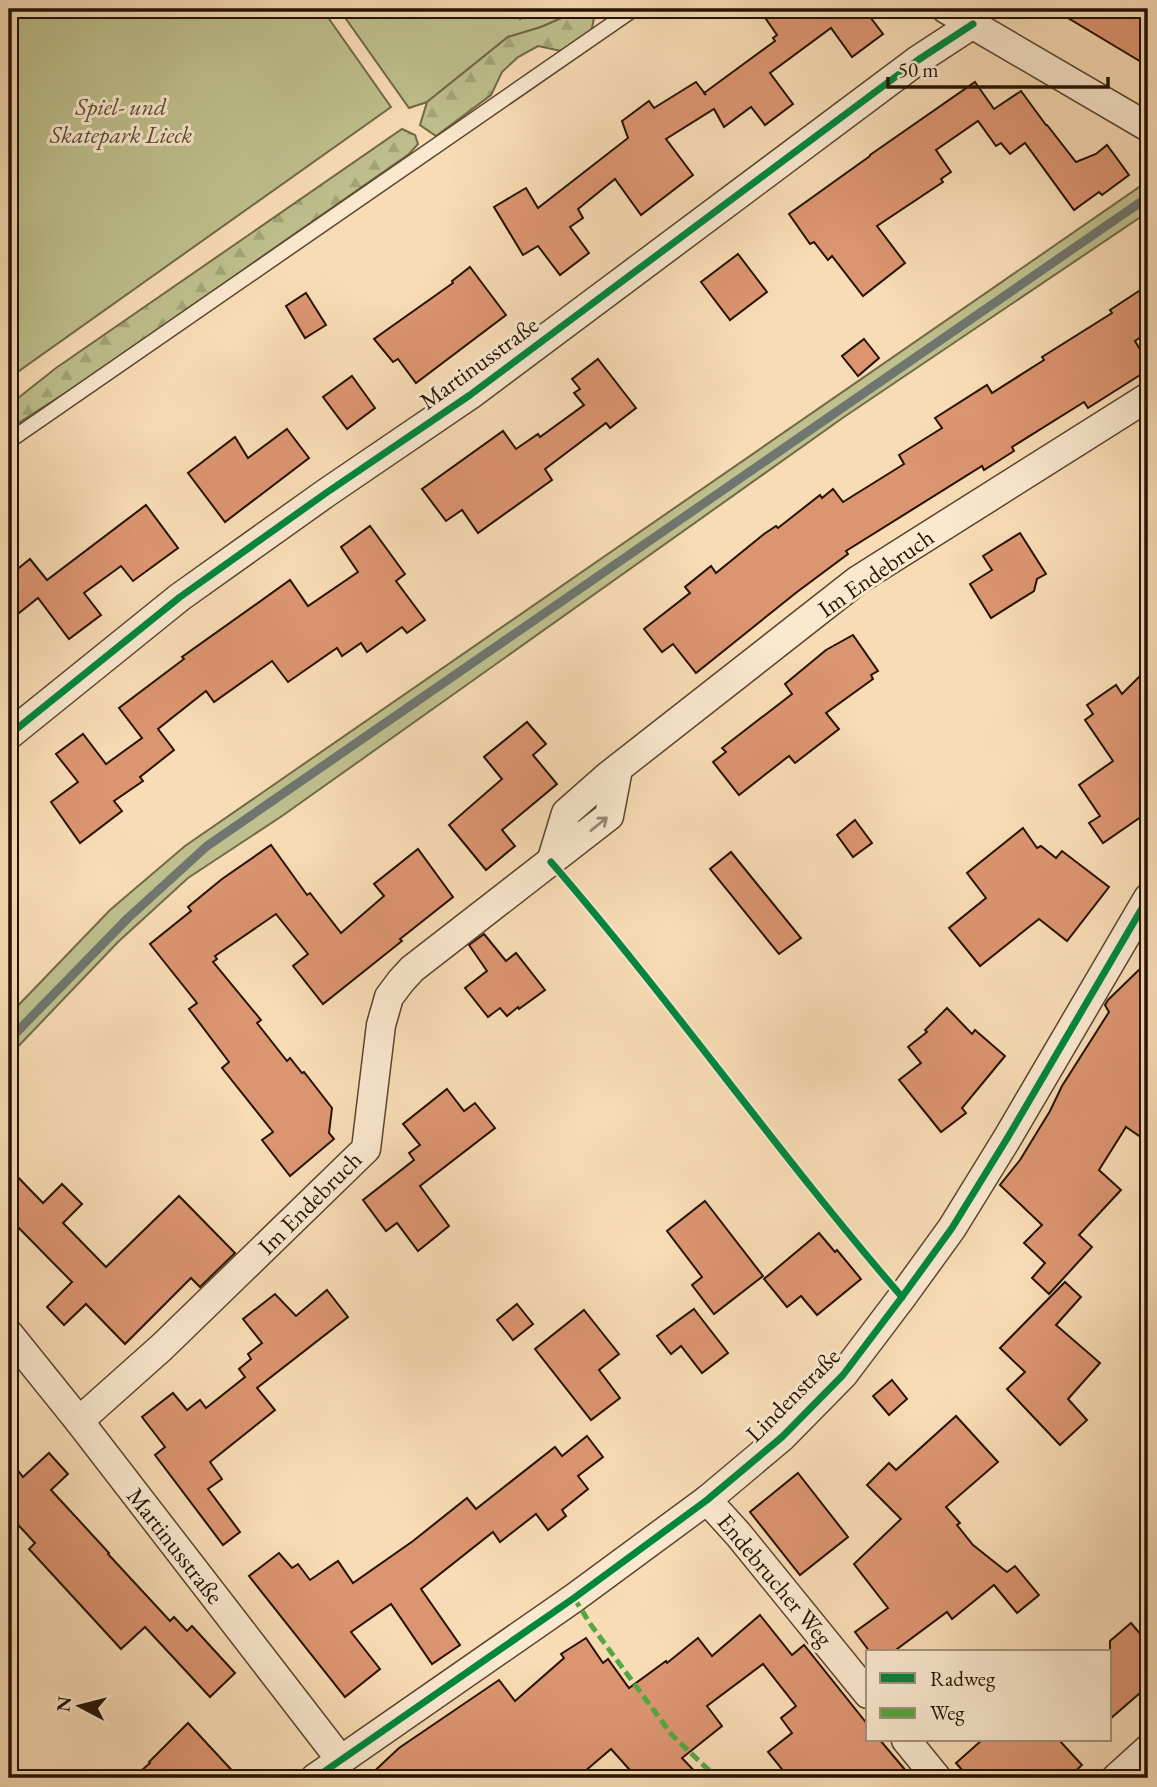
<svg xmlns="http://www.w3.org/2000/svg" width="1157" height="1787" viewBox="0 0 1157 1787" font-family="'EB Garamond',serif">
  <style>
    .green { fill: #bec08d; stroke: #726947; stroke-width: 2 }
    .forest { fill: url(#forest-firs); stroke: #726947; stroke-width: 2 }
    .lines { fill: none; stroke-linecap: round; stroke-linejoin: round }
    .stream { stroke: #70766f; stroke-width: 9 }
    .building { fill: #dc9571; stroke: #251201; stroke-width: 2 }
    .lane-casing { stroke: #5a442e; stroke-width: 17 }
    .street-casing { stroke: #5a442e; stroke-width: 31 }
    .lane { stroke: #fae8cf; stroke-width: 14 }
    .street { stroke: #fae8cf; stroke-width: 28 }
    .quiet { stroke: #53a840; stroke-width: 5; stroke-dasharray: 10 5; stroke-linecap: butt }
    .cycleway-casing { stroke: #fae8cf; stroke-width: 11 }
    .cycleway { stroke: #00873e; stroke-width: 7 }
    .oneway { stroke: #9a8872 }
    .labels { text-anchor: middle; stroke-width: 6; stroke-linejoin: round; paint-order: stroke }
    .park-label { font-size: 24px; font-style: italic; fill: #5b4f32; stroke: #fae8cf }
    .street-label { font-size: 24px; fill: #251201; stroke: #fae8cf }
  </style>
  <defs>
    <pattern id="forest-firs" width="22" height="20" patternUnits="userSpaceOnUse" patternTransform="scale(1.75)"><rect width="22" height="20" fill="#bec08d"/><path d="M5 1l3.5 6h-7zM16 11l3.5 6h-7z" fill="#a3a478"/></pattern>
  </defs>
  <rect width="100%" height="100%" fill="#f8dcb5"/>
  <filter id="stains"><feTurbulence type="fractalNoise" baseFrequency=".00286" numOctaves="4"/><feColorMatrix values="0 0 0 0 .2 0 0 0 0 .09 0 0 0 0 .02 0 0 0 .5 -.17"/></filter>
  <radialGradient id="worn" r=".72"><stop offset=".6" stop-color="#630" stop-opacity="0"/><stop offset="1" stop-color="#630" stop-opacity=".3"/></radialGradient>
  <g class="green">
    <path d="M9,9H322L391,107L9,378Z"/>
    <path d="M339,9H517L520,19L527,15V9H576L567,16L541,27L508,37L427,102L409,108Z"/>
    <path d="M1148,181V212L844,417L282,816L188,878L118,942L9,1056V1015L110,910L185,846Z"/>
  </g>
  <g class="forest">
    <path d="M576,9H599L594,18L591,33L561,51L538,46L518,57L502,72L491,95L436,136L420,125L427,102L508,37L541,27L566,16Z"/>
    <path d="M402,129L415,135L418,144L409,154L84,381L9,429V402H13L56,368Z"/>
  </g>
  <g class="lines">
    <path class="stream" d="M9,1040L128,918L207,846L1148,197"/>
  </g>
  <g class="building">
    <path d="M759,9H864L883,34L852,57L831,28L770,73L793,104L765,125L751,107L724,127L714,109L666,139L693,175L641,215L615,179L578,209L583,218L570,227L589,253L560,275L538,246L523,255L494,207L526,188L538,208L628,138L622,121L649,101L654,108L696,82L706,95L704,93L775,41L773,38L777,35Z"/>
    <path d="M1053,9H1123L1148,23V66Z"/>
    <path d="M975,82L994,109L1021,91L1046,125H1047L1076,162L1096,154L1107,145L1129,175L1102,195L1099,192L1074,210L1025,143L1010,154L1001,143L996,146L978,121L936,150L951,172L941,179L943,182L877,226L905,263L863,296L832,256L828,260L814,242L810,244L789,214L870,156V155Z"/>
    <path d="M738,254L767,292L730,320L701,282Z"/>
    <path d="M470,267L506,315L416,383L398,359L393,362L374,339L453,283L452,281Z"/>
    <path d="M1148,285V332L1135,341L1148,363V370L1088,408L1084,402L1012,447L1014,451L984,470L982,466L846,551L848,554L797,592L696,673L673,644L662,652L644,629L690,593L685,587L711,566L716,573L764,534L776,526L778,528L820,495L822,498L833,489L843,502L904,464L899,455L942,428L935,418L987,385L992,393L1044,360L1042,357L1112,313L1110,310Z"/>
    <path d="M306,293L326,325L305,338L286,306Z"/>
    <path d="M864,339L879,358L858,376L842,356Z"/>
    <path d="M598,359L636,408L610,428L606,423L545,469L552,480L478,533L462,510L446,521L422,489L503,431L516,449L538,434L540,437L584,405L574,393L580,389L572,379Z"/>
    <path d="M352,376L375,408L347,429L323,397Z"/>
    <path d="M287,429L309,458L225,522L188,473L235,437L248,458Z"/>
    <path d="M146,505L178,548L133,581L121,566L84,593L101,615L69,639L38,598L9,621V576L30,559L47,580Z"/>
    <path d="M370,526L405,574L396,581L425,620L407,633L402,627L367,652L361,643L342,656L337,648L288,682L272,661L214,702L206,691L158,729L174,750L140,777L143,781L114,801L122,811L80,843L51,802L78,782L56,754L83,734L106,764L142,738L119,708L184,659L182,657L290,580L308,606L358,572L341,547Z"/>
    <path d="M1020,533L1046,574L1037,579L1034,591L991,618L970,584L992,570L983,556Z"/>
    <path d="M853,635L878,671L871,675L873,679L826,713L839,729L795,763L789,756L739,795L713,762L726,752L722,748L792,694L785,684L826,650Z"/>
    <path d="M1148,668V812L1103,843L1089,823L1100,816L1079,785L1113,761L1085,720L1093,714L1087,705L1116,685L1122,694Z"/>
    <path d="M527,722L546,744L533,755L557,784L502,830L515,846L486,870L449,825L502,779L484,757Z"/>
    <path d="M855,820L872,843L853,857L837,835Z"/>
    <path d="M1023,828L1037,848L1041,846L1056,858L1062,851L1109,887L1067,941L1039,919L980,966L949,928L986,898L967,873Z"/>
    <path d="M271,845L307,895L310,893L341,933L384,896L374,884L418,849L453,897L400,939L402,941L323,1004L293,966L308,954L276,914L215,956L217,959L213,962L261,1020L257,1023L287,1061L290,1058L302,1073L304,1072L332,1108L329,1133L334,1139L290,1176L262,1140L273,1132L222,1068L229,1062L189,1009L197,1003L150,944L191,911L188,907L222,879Z"/>
    <path d="M731,852L801,938L779,954L710,869Z"/>
    <path d="M484,934L506,961L516,953L545,990L519,1009L518,1007L507,1016L500,1008L488,1017L465,988L487,971L469,945Z"/>
    <path d="M1148,961V1142L1126,1127L1099,1170L1121,1190L1079,1235L1092,1247L1049,1294L1032,1278L1045,1263L1024,1243L1042,1225L1000,1185L1020,1160L1050,1111L1062,1086L1109,1012L1105,1005L1108,1000Z"/>
    <path d="M947,1008L972,1034L975,1030L1005,1056L962,1108L966,1113L941,1132L899,1080L921,1063L908,1047L927,1032L925,1030Z"/>
    <path d="M447,1089L464,1111L475,1103L495,1128L420,1186L449,1226L418,1251L397,1223L386,1231L363,1200L414,1160L409,1153L420,1145L403,1124Z"/>
    <path d="M9,1168L43,1203L62,1184L82,1204L63,1223L106,1267L179,1196L235,1253L200,1287L191,1278L125,1344L86,1304L64,1325L47,1307L72,1282L9,1218Z"/>
    <path d="M705,1201L763,1276L714,1314L692,1285L702,1277L667,1231Z"/>
    <path d="M819,1233L835,1252L837,1250L861,1279L817,1315L801,1296L787,1307L764,1279Z"/>
    <path d="M1065,1282L1081,1297L1056,1325L1100,1363L1068,1399L1087,1420L1060,1445L1007,1389L1025,1372L1000,1348Z"/>
    <path d="M327,1290L348,1317L257,1388L275,1410L210,1462L222,1479L208,1489L240,1532L223,1545L155,1455L165,1447L142,1417L173,1393L187,1410L200,1400L206,1408L245,1377L239,1369L251,1359L248,1354L262,1343L243,1319L275,1294L296,1316Z"/>
    <path d="M517,1304L533,1324L513,1340L497,1320Z"/>
    <path d="M694,1309L728,1353L702,1373L681,1346L671,1354L657,1336Z"/>
    <path d="M584,1310L619,1354L599,1370L620,1398L591,1420L535,1349Z"/>
    <path d="M892,1380L907,1399L889,1415L873,1396Z"/>
    <path d="M956,1416L998,1462L946,1507L960,1523L957,1525L973,1545L1007,1572L1015,1566L1039,1595L1017,1613L994,1585L952,1619L947,1612L893,1652H870L855,1632L888,1608L854,1564L901,1519L867,1485L889,1463L896,1470Z"/>
    <path d="M587,1436L603,1457L578,1476L588,1489L562,1510L566,1516L548,1530L536,1514L500,1542L493,1532L421,1589L460,1645L432,1664L391,1604L351,1632L380,1669L345,1697L249,1576L279,1553L292,1568L298,1564L310,1580L338,1561L353,1583L413,1541L467,1498L476,1509L555,1447L562,1456Z"/>
    <path d="M49,1453L68,1474L51,1490L109,1553L108,1554L170,1621L174,1617L187,1631L192,1626L235,1673L210,1697L145,1627L121,1649L29,1549L35,1543L9,1515V1459L23,1477Z"/>
    <path d="M798,1473L848,1537L800,1575L750,1512Z"/>
    <path d="M760,1615L792,1655L804,1645L868,1725V1740H880L912,1778H789L768,1752L792,1733L781,1718L796,1706L763,1664L707,1706L722,1726L682,1758L701,1778H637L611,1749L577,1778H367L399,1748L499,1680L515,1701L564,1658L561,1654L586,1638L603,1663L608,1659L629,1688L666,1661L667,1663L698,1638L712,1656Z"/>
    <path d="M1131,1623L1148,1643V1686L1110,1719V1641Z"/>
    <path d="M188,1723L239,1778H133L150,1763L149,1762Z"/>
    <path d="M982,1740H1059L1082,1765L1068,1778H969L956,1763Z"/>
  </g>
  <g class="lines">
    <defs>
      <path id="lane" d="M9,441L634,9"/>
      <g id="street">
        <path d="M946,9L1148,127"/>
        <path d="M9,735L180,597L326,493L470,395L918,60L973,24"/>
        <path d="M551,862L566,813L608,776L858,580L1148,397"/>
        <path d="M9,1334L79,1421L340,1759"/>
        <path d="M79,1421L162,1347L366,1149L381,1025L389,997L401,981L412,969L609,816L618,769"/>
        <path d="M707,1500L738,1534L868,1694"/>
        <path d="M906,1740L937,1778"/>
        <path d="M315,1778L574,1598L707,1500L782,1437L843,1375L902,1297L952,1228L1008,1137L1148,898"/>
        <path d="M1116,1778L1148,1749"/>
      </g>
    </defs>
    <use href="#lane" class="lane-casing"/>
    <use href="#street" class="street-casing"/>
    <use href="#lane" class="lane"/>
    <use href="#street" class="street"/>
    <path class="quiet" d="M574,1598L591,1625L672,1735L717,1778"/>
    <defs>
      <g id="cycleway">
        <path d="M9,735L180,597L326,493L470,395L918,60L973,24"/>
        <path d="M551,862C673,1003 780,1156 902,1297"/>
        <path d="M315,1778L574,1598L707,1500L782,1437L843,1375L902,1297L952,1228L1008,1137L1148,898"/>
      </g>
    </defs>
    <use href="#cycleway" class="cycleway-casing"/>
    <use href="#cycleway" class="cycleway"/>
  </g>
  <defs><path id="oneway-shaft" d="M-6 0H5M1.5-3L5.5 0L1.5 3" fill="none" stroke-width="1.6" stroke-linecap="round" stroke-linejoin="round" transform="scale(1.75)"/></defs>
  <use class="oneway" href="#oneway-shaft" transform="translate(599 824) rotate(-39)"/>
  <g class="labels">
    <g class="park-label">
      <text x="121" y="115">Spiel- und<tspan x="121" dy="28">Skatepark Lieck</tspan></text>
    </g>
    <g class="street-label">
      <text transform="translate(479 363) rotate(-36)" y="8">Martinusstraße</text>
      <text transform="translate(876 573) rotate(-35)" y="8">Im Endebruch</text>
      <text transform="translate(310 1203) rotate(-45)" y="8">Im Endebruch</text>
      <text transform="translate(793 1395) rotate(-45)" y="8">Lindenstraße</text>
      <text transform="translate(175 1546) rotate(52)" y="8">Martinusstraße</text>
      <text transform="translate(775 1580) rotate(50)" y="8">Endebrucher Weg</text>
    </g>
  </g>
  <rect width="1157" height="1787" fill="none" stroke="#f8dcb5" stroke-width="35"/>
  <rect x="10" y="10" width="1136" height="1766" fill="none" stroke="#251201" stroke-width="3.5"/>
  <rect x="18" y="18" width="1122" height="1752" fill="none" stroke="#251201" stroke-width="2"/>
  <rect x="866" y="1650" width="245" height="91" fill="#fae8cf" stroke="#a5927d" stroke-width="2"/>
  <rect x="880" y="1673" width="35" height="10" fill="#00873e" stroke="#a5927d" stroke-width="2"/>
  <text x="930" y="1686" font-size="21" fill="#251201">Radweg</text>
  <rect x="880" y="1708" width="35" height="10" fill="#53a840" stroke="#a5927d" stroke-width="2"/>
  <text x="930" y="1720" font-size="21" fill="#251201">Weg</text>
  <g transform="translate(80 1706) rotate(277)" stroke="#fae8cf" stroke-width="5" paint-order="stroke">
  <path d="M0-5L12 26L0 18L-12 26Z" fill="#251201"/>
  <text y="-10" font-size="19" font-weight="bold" text-anchor="middle" fill="#251201">N</text>
  </g>
  <path d="M888 77v10h220v-10" fill="none" stroke="#251201" stroke-width="3.5"/>
  <text x="898" y="77" font-size="21" fill="#251201" stroke="#fae8cf" stroke-width="5" paint-order="stroke">50 m</text>
  <rect width="100%" height="100%" filter="url(#stains)"/>
  <rect width="100%" height="100%" fill="url(#worn)"/>
</svg>
